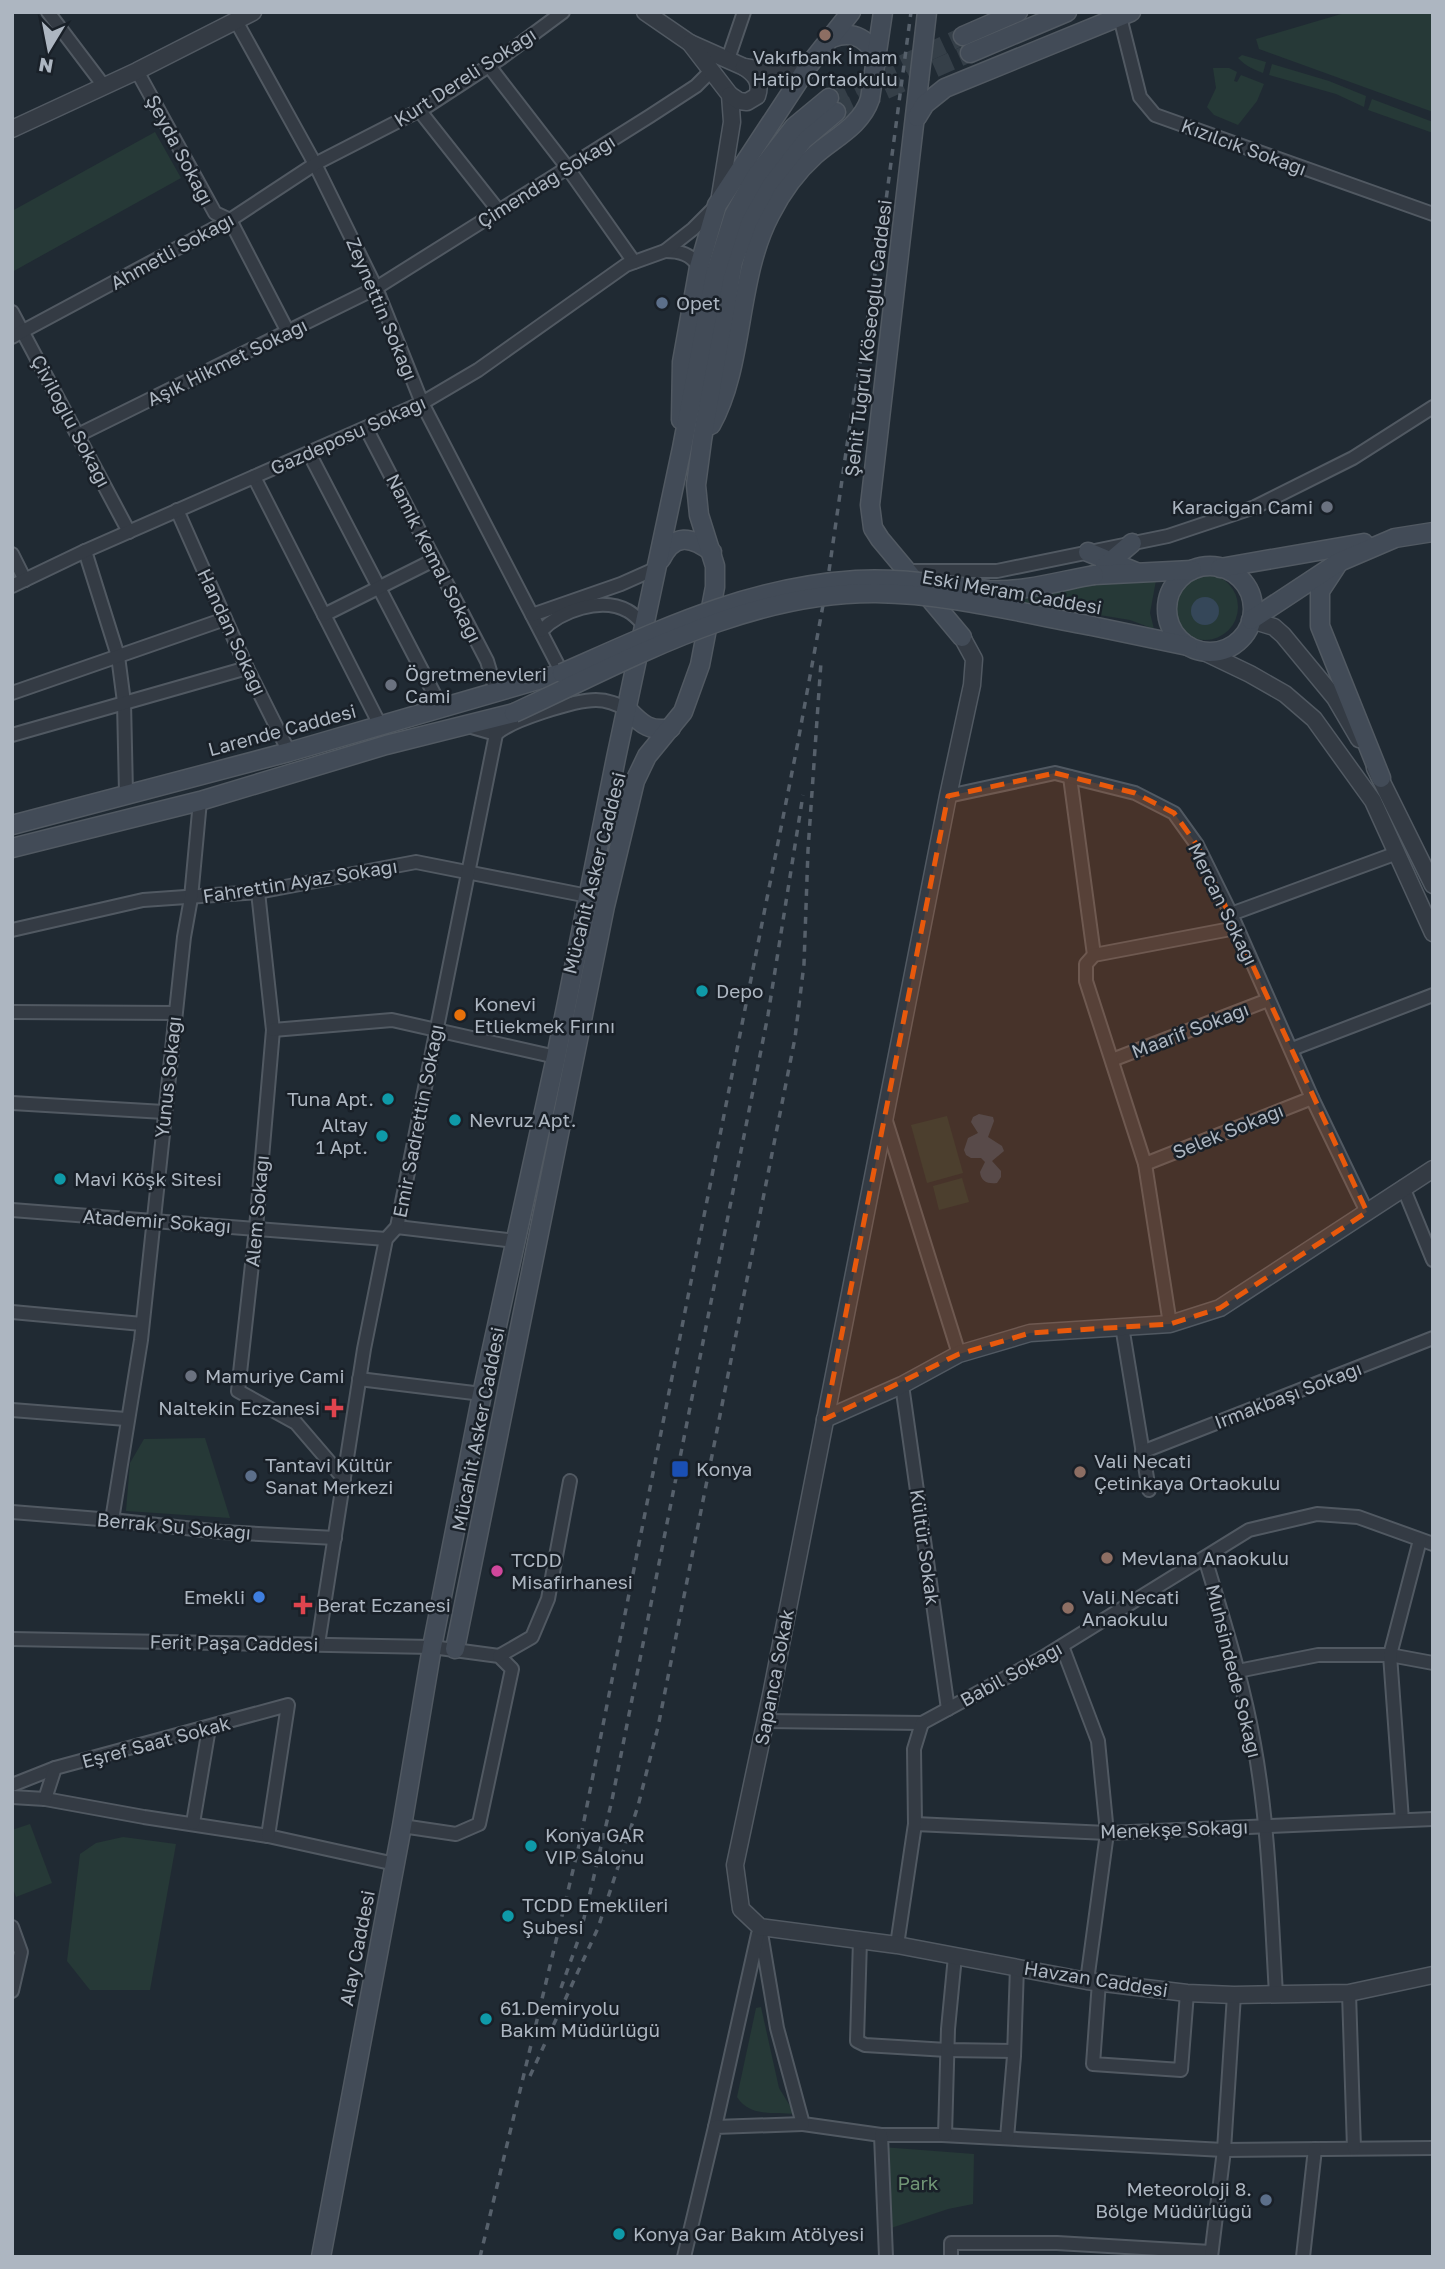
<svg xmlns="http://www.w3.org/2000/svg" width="1445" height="2269" viewBox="0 0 1445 2269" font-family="'Golos Text',sans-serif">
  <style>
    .green { fill: #263937 }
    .water { fill: #354759 }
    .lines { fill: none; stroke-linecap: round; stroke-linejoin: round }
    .secondary-tunnel { stroke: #353f48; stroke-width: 18; stroke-dasharray: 18 9; stroke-linecap: butt }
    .minor-casing { stroke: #515962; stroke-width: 16 }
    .tertiary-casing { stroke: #515962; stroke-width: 19 }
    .secondary-casing { stroke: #515962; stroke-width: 21 }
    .minor { stroke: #343b44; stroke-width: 12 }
    .tertiary { stroke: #343b44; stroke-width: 16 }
    .secondary { stroke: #424b57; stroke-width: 18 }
    .rail { stroke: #56606b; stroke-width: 3.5; stroke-dasharray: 7 7; stroke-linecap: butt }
    .secondary-bridge-casing { stroke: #515962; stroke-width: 21; stroke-linecap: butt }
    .secondary-bridge { stroke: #424b57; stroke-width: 18 }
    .marked { fill: #e8590c; fill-opacity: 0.2; stroke: #e8590c; stroke-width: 5; stroke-dasharray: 14 9; stroke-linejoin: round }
    .education-dot { fill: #8d6e63; stroke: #192028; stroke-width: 2.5 }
    .service-dot { fill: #5c6f8a; stroke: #192028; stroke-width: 2.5 }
    .worship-dot { fill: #6b7280; stroke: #192028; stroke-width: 2.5 }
    .culture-dot { fill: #0f9aa8; stroke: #192028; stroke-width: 2.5 }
    .food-dot { fill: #e8710a; stroke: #192028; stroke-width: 2.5 }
    .health-dot { fill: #e0444e; stroke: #192028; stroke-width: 2.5 }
    .transit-dot { fill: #1a4fb4; stroke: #192028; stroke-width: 2.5 }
    .hotel-dot { fill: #d1479c; stroke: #192028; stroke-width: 2.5 }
    .shop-dot { fill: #3f7fe0; stroke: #192028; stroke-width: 2.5 }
    .labels { text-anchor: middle; stroke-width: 5; stroke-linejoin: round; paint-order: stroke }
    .poi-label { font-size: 19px; fill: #adb6c1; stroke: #192028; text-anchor: start }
    .street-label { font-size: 19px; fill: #adb6c1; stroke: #192028 }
    .park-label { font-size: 19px; fill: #709575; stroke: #192028 }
  </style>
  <rect width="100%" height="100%" fill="#202a33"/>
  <g class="green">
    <path d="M1348,12H1433V112L1259,49L1256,39Z"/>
    <path d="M1242,55L1266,62L1263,73C1252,69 1246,66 1238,58Z"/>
    <path d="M1272,64L1329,81L1366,96L1364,107L1336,94L1269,75Z"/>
    <path d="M1213,68H1229L1237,72L1234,81L1237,82L1241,75L1264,84L1257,101L1238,125L1214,115L1207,107L1216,88Z"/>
    <path d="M1372,99L1433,122V133L1368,110Z"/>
    <path d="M155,132L181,178L12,272V211Z"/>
    <circle cx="1205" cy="607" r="33"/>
    <path d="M1157,575L1150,613L1154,629L1130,620L1007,600L1008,596Z"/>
    <path d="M947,1116L963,1173L927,1183L911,1125Z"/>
    <path d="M962,1178L969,1202L939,1210L933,1186Z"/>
    <path d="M205,1438L230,1518L126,1511L130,1463L144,1439Z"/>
    <path d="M30,1824L52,1883L16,1897L12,1886V1830Z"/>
    <path d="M123,1837L176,1844L150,1990H90L67,1961L80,1854L96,1843Z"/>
    <path d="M761,2007L779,2088L795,2114C774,2112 749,2117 737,2097L756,2008Z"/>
    <path d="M882,2147L974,2154L973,2204L948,2209L888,2229Z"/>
  </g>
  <g class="water">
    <circle cx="1205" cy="611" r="14"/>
    <path d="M979,1114L993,1117L994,1121L988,1137L1002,1146L1004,1151L992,1161L1001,1171V1177L997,1183C988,1184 981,1182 980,1172L985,1162L981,1158H971L966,1155L964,1150L968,1138L978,1133L971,1122L973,1117Z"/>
  </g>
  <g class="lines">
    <g class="secondary-tunnel">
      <path d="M829,98L963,36"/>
      <path d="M836,112L970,53"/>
    </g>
    <defs>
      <g id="minor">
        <path d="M48,12L104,86"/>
        <path d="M1120,17L1140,97L1155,115L1433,214"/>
        <path d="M236,21L315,164L376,288L422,403L562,673"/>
        <path d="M728,59L744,12"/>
        <path d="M489,66L567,167L634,262"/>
        <path d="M137,71L215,213L230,220L288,332"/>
        <path d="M419,110L498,210"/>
        <path d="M665,251C680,251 691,254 699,267"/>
        <path d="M12,312L129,532"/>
        <path d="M12,337L230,220L315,164L426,107L501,58L563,12"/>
        <path d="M366,428L487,661L496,691"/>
        <path d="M78,435L376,288L650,116L696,86L712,70"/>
        <path d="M309,453L441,707"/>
        <path d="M254,477L380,725"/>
        <path d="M177,510L247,668L289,752"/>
        <path d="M85,551L118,656L124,702L126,793"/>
        <path d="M12,554L25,580"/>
        <path d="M907,571H997L1168,536L1255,507L1353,458L1433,407"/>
        <path d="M12,586L85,551L422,403L478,370L626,265L665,251L693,229L713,209"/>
        <path d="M324,615L434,560"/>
        <path d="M532,615L621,584L657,568"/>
        <path d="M541,631C560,611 601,596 628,611C634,614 640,621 645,626"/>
        <path d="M12,693L225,619"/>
        <path d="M468,726L496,734C511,720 575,700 596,700C608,700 617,704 628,710"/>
        <path d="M12,735L247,668"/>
        <path d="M1070,777L1094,955"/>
        <path d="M948,796L1055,773L1135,793L1174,813L1197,845L1231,914L1312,1098L1367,1212"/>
        <path d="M258,892L273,1030L256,1228L238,1391L296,1423L344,1479"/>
        <path d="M1231,914L1397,853"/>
        <path d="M12,930L143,900L258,892L416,862L588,896"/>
        <path d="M12,1012L175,1013"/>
        <path d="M273,1030L392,1020L556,1057"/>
        <path d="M1292,1049L1433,995"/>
        <path d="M1112,1060L1268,1000"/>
        <path d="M12,1103L164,1112"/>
        <path d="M885,1118L959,1354"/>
        <path d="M1145,1164L1312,1098"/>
        <path d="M1403,1187L1433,1260"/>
        <path d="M12,1210L386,1239"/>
        <path d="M397,1227L515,1241"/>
        <path d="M12,1312L142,1324"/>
        <path d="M1170,1324L1145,1164L1086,981V964L1094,955L1236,928"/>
        <path d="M1122,1326L1149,1490"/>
        <path d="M359,1379L482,1394"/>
        <path d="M902,1385L948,1709"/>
        <path d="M12,1410L126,1419"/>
        <path d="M1142,1452L1433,1338"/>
        <path d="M12,1512L112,1520L222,1532L335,1538"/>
        <path d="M112,1520L141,1340L184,937L191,898L200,801"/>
        <path d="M1205,1558C1223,1619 1243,1681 1254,1744C1269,1826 1271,1911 1276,1994"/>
        <path d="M12,1639L432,1647L499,1656L512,1669L479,1824L456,1834L402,1826"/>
        <path d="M318,1644L364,1349L386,1239L397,1227L496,734L493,720"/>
        <path d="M1062,1646L1098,1741L1107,1833L1087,1981"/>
        <path d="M499,1656L532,1637L548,1599L570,1481"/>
        <path d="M1238,1671L1318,1655H1390L1433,1663"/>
        <path d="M766,1721L922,1723L1042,1658L1249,1530L1317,1514L1358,1517L1433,1544"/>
        <path d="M12,1785L55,1768"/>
        <path d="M12,1797L45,1799L144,1817L268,1836L395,1864"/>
        <path d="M45,1799L55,1768L288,1705L268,1836"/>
        <path d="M1402,1820L1390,1655L1420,1540"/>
        <path d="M193,1823L209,1728"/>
        <path d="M915,1824L1107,1833L1433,1819"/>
        <path d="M12,1927L21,1952L12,1991"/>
        <path d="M760,1927L777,2028L803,2124L881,2135H942L1224,2150L1433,2148"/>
        <path d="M860,1940L857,2041L865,2045L947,2050L1014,2051"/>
        <path d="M897,1945L915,1824L914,1749L922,1723"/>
        <path d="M1099,1982L1093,2064L1181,2070L1187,1993"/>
        <path d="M1349,1993L1354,2148"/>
        <path d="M715,2127L758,1934"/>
        <path d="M881,2135L886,2257"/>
        <path d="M945,2135L948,2029L955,1956"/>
        <path d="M1007,2138L1014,2056L1017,1967"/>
        <path d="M684,2257L715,2127L803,2124"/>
        <path d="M951,2257V2243H1057L1211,2252"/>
        <path d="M1211,2257L1224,2150L1234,1995"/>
        <path d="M1303,2257L1315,2149"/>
      </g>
      <g id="tertiary">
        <path d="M645,12L690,43L744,67L783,73L809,65"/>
        <path d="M690,43L730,95L732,122L720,196"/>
        <path d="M730,95L739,101L747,102L757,96C762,82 755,74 744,67"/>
        <path d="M12,129L137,71L253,12"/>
        <path d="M1251,620L1274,627L1283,635L1335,698L1359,739"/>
        <path d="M962,637L974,659L972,685L948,796L771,1695L735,1865L741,1909L760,1927L897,1945L1087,1981L1187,1993L1234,1995L1349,1993L1433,1975"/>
        <path d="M1200,650L1250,674L1285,694L1314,719L1373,801L1433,933"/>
        <path d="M1375,768L1433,885"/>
        <path d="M825,1419L902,1385L959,1354L1030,1333L1170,1324L1220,1308L1433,1169"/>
      </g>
      <g id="secondary">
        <path d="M927,12L870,505L873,528L880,539L962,637"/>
        <path d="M963,36L1018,12"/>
        <path d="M832,38C854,30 870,39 877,61"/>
        <path d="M970,53L1067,12"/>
        <path d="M917,117L925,104L945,88L1131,12"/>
        <path d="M681,420L682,362L699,267L717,205L809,65L851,12"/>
        <path d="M711,425C745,364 736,280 770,215C781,193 796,172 815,155C834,138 861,126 870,99L883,12"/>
        <path d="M1088,552L1136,572"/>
        <path d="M661,559C674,533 691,536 712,552"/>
        <path d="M1339,562L1320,591V626L1381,778"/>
        <path d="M1105,566L1132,543"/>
        <circle cx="1210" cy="609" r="43"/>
        <path d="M1220,568L1364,543"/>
        <path d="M1094,575L1192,570"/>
        <path d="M1251,620L1339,562L1395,538L1433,532"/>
        <path d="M1092,626L1188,646"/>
        <path d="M628,710C642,725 651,732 671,728"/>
        <path d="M12,825L289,752L562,673"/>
        <path d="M12,848L200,801L386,745L514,713"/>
        <path d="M455,1649L605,906L635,781L647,756L683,712L700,665L715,587V566L699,515L696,485L702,440L733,262L748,221L768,184L804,139L836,112"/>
        <path d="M321,2257L402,1826L432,1647L482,1394L556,1057L616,758L682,448L715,275L734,215L756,176L794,127L829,98"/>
      </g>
    </defs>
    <use href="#minor" class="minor-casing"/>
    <use href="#tertiary" class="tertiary-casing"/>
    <use href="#secondary" class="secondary-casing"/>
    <use href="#minor" class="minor"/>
    <use href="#tertiary" class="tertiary"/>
    <use href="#secondary" class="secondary"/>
    <g class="rail">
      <path d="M561,1988L580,1935L612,1800L768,1015L803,795"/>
      <path d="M530,2076L598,1928L638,1806L658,1727L795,1038L804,964L808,850L821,662"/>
      <path d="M480,2257L580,1841L797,747L828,578L851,417L881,238L911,12"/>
    </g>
    <defs>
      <g id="secondary-bridge">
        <path d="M562,673C660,630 747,587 856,580C901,577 944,586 989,590C1023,592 1060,581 1094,575"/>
        <path d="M514,713C629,660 746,592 876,593C949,594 1021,613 1092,626"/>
      </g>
    </defs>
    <use href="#secondary-bridge" class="secondary-bridge-casing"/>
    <use href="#secondary-bridge" class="secondary-bridge"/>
  </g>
  <path class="marked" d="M1055,773L1135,793L1174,813L1197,845L1367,1212L1220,1308L1170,1324L1030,1333L959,1354L825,1419L948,796Z"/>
  <g class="education-dot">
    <circle cx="825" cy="35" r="7"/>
    <circle cx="1080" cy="1472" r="7"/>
    <circle cx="1107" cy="1558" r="7"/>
    <circle cx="1068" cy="1608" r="7"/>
  </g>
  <g class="service-dot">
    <circle cx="662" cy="303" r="7"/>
    <circle cx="251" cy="1476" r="7"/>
    <circle cx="1266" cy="2200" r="7"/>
  </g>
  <g class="worship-dot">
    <circle cx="1327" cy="507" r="7"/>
    <circle cx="391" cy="685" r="7"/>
    <circle cx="191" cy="1376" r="7"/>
  </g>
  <g class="culture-dot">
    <circle cx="702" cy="991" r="7"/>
    <circle cx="388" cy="1099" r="7"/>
    <circle cx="455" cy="1120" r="7"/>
    <circle cx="382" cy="1136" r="7"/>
    <circle cx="60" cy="1179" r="7"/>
    <circle cx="531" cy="1846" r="7"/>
    <circle cx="508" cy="1916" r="7"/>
    <circle cx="486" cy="2019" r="7"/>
    <circle cx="619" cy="2234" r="7"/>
  </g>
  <circle class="food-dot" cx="460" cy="1015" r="7"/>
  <g class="health-dot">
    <path d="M330.5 1397.5h7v7h7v7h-7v7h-7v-7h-7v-7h7z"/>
    <path d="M299.5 1594.5h7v7h7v7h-7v7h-7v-7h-7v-7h7z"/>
  </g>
  <rect class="transit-dot" x="671" y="1460" width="18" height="18" rx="3.5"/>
  <circle class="hotel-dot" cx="497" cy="1571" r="7"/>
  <circle class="shop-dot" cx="259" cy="1597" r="7"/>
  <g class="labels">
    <g class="poi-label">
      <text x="825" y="64" text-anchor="middle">Vakıfbank İmam<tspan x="825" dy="22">Hatip Ortaokulu</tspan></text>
      <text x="676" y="310">Opet</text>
      <text x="1313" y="514" text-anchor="end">Karaciğan Cami</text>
      <text x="405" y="681">Öğretmenevleri<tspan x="405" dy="22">Cami</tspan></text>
      <text x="716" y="998">Depo</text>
      <text x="474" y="1011">Konevi<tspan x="474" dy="22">Etliekmek Fırını</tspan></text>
      <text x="374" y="1106" text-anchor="end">Tuna Apt.</text>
      <text x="469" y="1127">Nevruz Apt.</text>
      <text x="368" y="1132" text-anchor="end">Altay<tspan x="368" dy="22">1 Apt.</tspan></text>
      <text x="74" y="1186">Mavi Köşk Sitesi</text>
      <text x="205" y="1383">Mamuriye Cami</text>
      <text x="320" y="1415" text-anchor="end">Naltekin Eczanesi</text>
      <text x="1094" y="1468">Vali Necati<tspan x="1094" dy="22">Çetinkaya Ortaokulu</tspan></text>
      <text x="265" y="1472">Tantavi Kültür<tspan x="265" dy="22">Sanat Merkezi</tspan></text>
      <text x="696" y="1476">Konya</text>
      <text x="1121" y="1565">Mevlana Anaokulu</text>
      <text x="511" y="1567">TCDD<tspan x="511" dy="22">Misafirhanesi</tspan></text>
      <text x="245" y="1604" text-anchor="end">Emekli</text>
      <text x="1082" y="1604">Vali Necati<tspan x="1082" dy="22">Anaokulu</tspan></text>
      <text x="317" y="1612">Berat Eczanesi</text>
      <text x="545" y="1842">Konya GAR<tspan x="545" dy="22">VIP Salonu</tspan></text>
      <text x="522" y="1912">TCDD Emeklileri<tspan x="522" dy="22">Şubesi</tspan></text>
      <text x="500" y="2015">61.Demiryolu<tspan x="500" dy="22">Bakım Müdürlüğü</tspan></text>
      <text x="1252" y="2196" text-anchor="end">Meteoroloji 8.<tspan x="1252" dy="22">Bölge Müdürlüğü</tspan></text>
      <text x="633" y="2241">Konya Gar Bakım Atölyesi</text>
    </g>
    <g class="street-label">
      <text transform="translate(465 77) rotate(-33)" y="7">Kurt Dereli Sokağı</text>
      <text transform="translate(1244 147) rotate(20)" y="7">Kızılcık Sokağı</text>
      <text transform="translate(180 150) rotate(62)" y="7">Şeyda Sokağı</text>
      <text transform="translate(546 181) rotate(-32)" y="7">Çimendağ Sokağı</text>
      <text transform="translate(172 251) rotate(-29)" y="7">Ahmetli Sokağı</text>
      <text transform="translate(382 309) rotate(67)" y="7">Zeynettin Sokağı</text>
      <text transform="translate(868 338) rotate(-83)" y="7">Şehit Tuğrul Köseoğlu Caddesi</text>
      <text transform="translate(227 362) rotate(-26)" y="7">Aşık Hikmet Sokağı</text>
      <text transform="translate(71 421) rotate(62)" y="7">Çiviloğlu Sokağı</text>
      <text transform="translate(348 435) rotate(-24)" y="7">Gazdeposu Sokağı</text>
      <text transform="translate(434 558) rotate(63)" y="7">Namık Kemal Sokağı</text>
      <text transform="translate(1012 592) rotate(10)" y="7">Eski Meram Caddesi</text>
      <text transform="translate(232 632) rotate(65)" y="7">Handan Sokağı</text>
      <text transform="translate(282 730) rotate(-15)" y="7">Larende Caddesi</text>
      <text transform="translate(594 873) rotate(-76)" y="7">Mücahit Asker Caddesi</text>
      <text transform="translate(300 881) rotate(-9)" y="7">Fahrettin Ayaz Sokağı</text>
      <text transform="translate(1223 904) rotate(64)" y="7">Mercan Sokağı</text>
      <text transform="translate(1190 1030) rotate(-21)" y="7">Maarif Sokağı</text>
      <text transform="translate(168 1077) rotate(-84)" y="7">Yunus Sokağı</text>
      <text transform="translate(418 1121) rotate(-79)" y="7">Emir Sadrettin Sokağı</text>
      <text transform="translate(1228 1131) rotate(-22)" y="7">Selek Sokağı</text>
      <text transform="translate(257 1211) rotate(-85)" y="7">Alem Sokağı</text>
      <text transform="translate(157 1221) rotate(4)" y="7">Atademir Sokağı</text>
      <text transform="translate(1288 1395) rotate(-21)" y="7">Irmakbaşı Sokağı</text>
      <text transform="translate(478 1429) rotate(-79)" y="7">Mücahit Asker Caddesi</text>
      <text transform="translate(174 1526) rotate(5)" y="7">Berrak Su Sokağı</text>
      <text transform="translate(925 1547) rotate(82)" y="7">Kültür Sokak</text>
      <text transform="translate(234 1643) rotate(1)" y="7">Ferit Paşa Caddesi</text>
      <text transform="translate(1234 1671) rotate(76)" y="7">Muhsindede Sokağı</text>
      <text transform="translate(1011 1674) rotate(-29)" y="7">Babil Sokağı</text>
      <text transform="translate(774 1677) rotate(-79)" y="7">Sapanca Sokak</text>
      <text transform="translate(156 1742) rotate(-15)" y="7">Eşref Saat Sokak</text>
      <text transform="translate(1174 1829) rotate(-2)" y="7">Menekşe Sokağı</text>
      <text transform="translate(357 1948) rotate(-79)" y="7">Alay Caddesi</text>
      <text transform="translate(1096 1979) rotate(9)" y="7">Havzan Caddesi</text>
    </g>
    <g class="park-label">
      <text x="918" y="2190">Park</text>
    </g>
  </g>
  <rect width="1445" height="2269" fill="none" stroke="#adb6c1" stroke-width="28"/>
  <g transform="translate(49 49) rotate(190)" stroke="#192028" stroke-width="5" paint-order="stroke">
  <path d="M0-5L12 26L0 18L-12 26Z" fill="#adb6c1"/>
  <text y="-10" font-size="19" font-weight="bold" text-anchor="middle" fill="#adb6c1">N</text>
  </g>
</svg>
